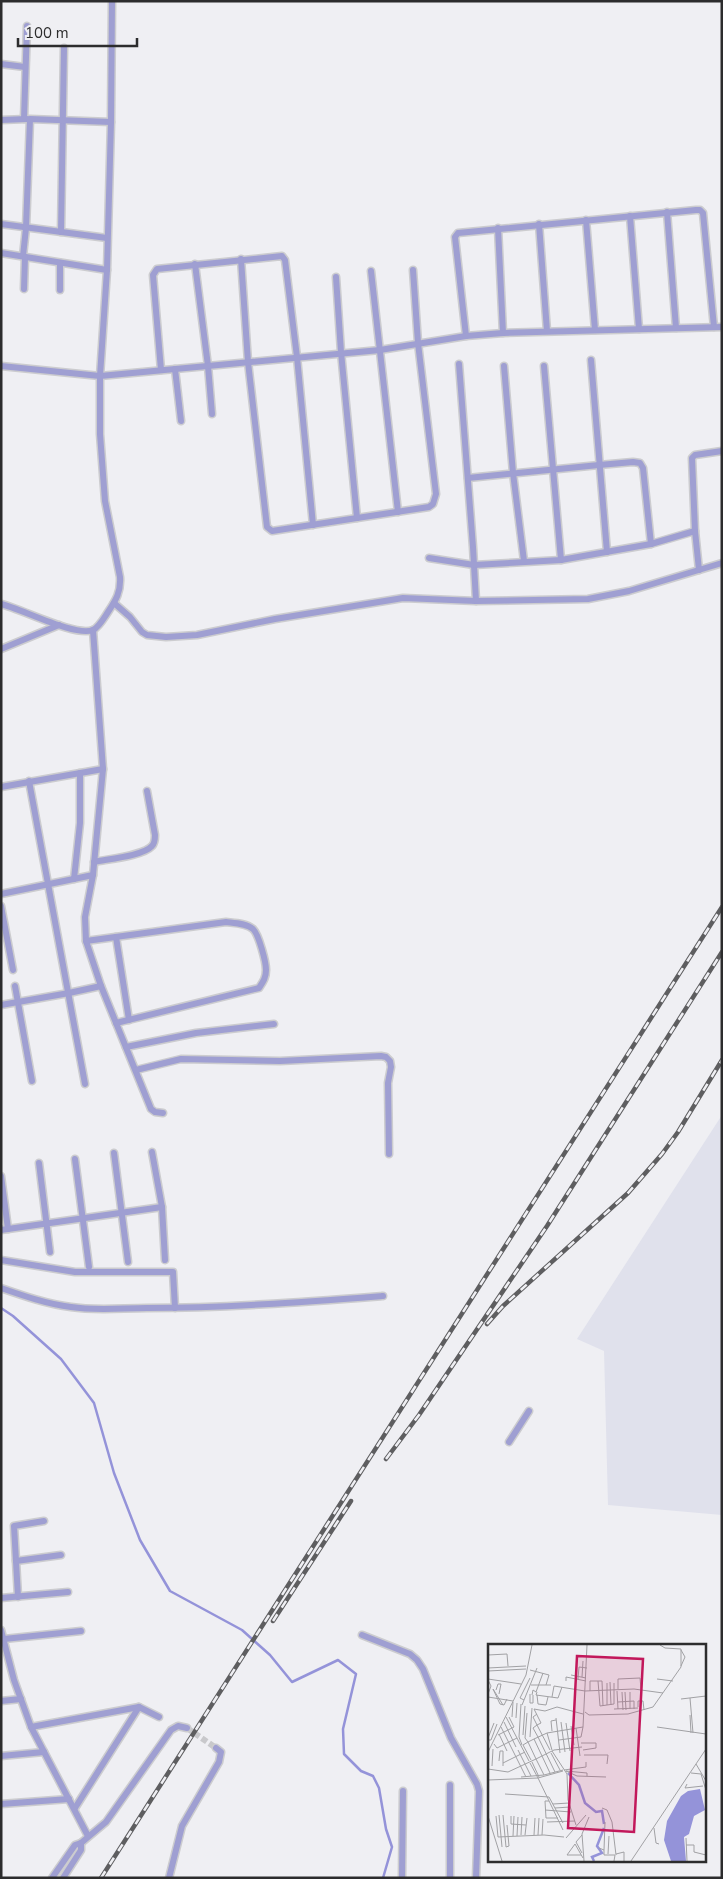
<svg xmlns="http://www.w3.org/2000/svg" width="723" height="1879" viewBox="0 0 723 1879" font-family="'Nunito Sans',sans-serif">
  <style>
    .built { fill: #e0e1ec }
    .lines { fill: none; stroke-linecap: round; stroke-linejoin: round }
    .stream { stroke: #9493d9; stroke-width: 2.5 }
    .street-tunnel { stroke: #c8c8cb; stroke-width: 6; stroke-dasharray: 6 3; stroke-linecap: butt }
    .street-casing { stroke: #cccccf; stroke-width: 9 }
    .street { stroke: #9f9fd2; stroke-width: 6 }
    .rail-casing { stroke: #5e5e60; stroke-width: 4.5 }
    .rail { stroke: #efeff3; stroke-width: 2.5; stroke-dasharray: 8; stroke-linecap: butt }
    .inset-river { fill: none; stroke: #9493d9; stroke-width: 2.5 }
    .inset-road { fill: none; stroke: #a1a1a4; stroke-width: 1 }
    .view { fill: #c2185b; fill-opacity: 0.15; stroke: #c2185b; stroke-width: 2.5 }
    .inset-edge { fill: none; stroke: #2c2c2d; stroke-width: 2.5 }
  </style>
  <rect width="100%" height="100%" fill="#efeff3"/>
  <path class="built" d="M722,1115V1515L608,1505L604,1351L577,1339Z"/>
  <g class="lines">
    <path class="stream" d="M1,1308L13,1316L61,1359L94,1403L114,1473L140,1540L170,1591L242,1630L270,1655L292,1682L338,1660L356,1674L343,1729L344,1754L361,1771L373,1776L379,1788L386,1829L392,1847L383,1878"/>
    <path class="street-tunnel" d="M187,1728L216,1748"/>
    <defs>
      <g id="street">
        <path d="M1,64L25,67"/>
        <path d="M24,119L27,26"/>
        <path d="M1,120L27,119"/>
        <path d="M667,212L676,328"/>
        <path d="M630,216L639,329"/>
        <path d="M586,220L595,330"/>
        <path d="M1,224L107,238"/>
        <path d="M539,224L547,331"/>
        <path d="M498,228L503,333"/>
        <path d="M61,232L64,48"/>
        <path d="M1,253L107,270"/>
        <path d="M23,256L26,228L30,119L111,122"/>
        <path d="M241,259L248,362L267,527L272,531L429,507L433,504L436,494L418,343L413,270"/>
        <path d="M195,264L208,366L212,414"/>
        <path d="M371,271L398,512"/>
        <path d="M336,277L341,352L357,518"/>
        <path d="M24,289L25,257"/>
        <path d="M60,290V263"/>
        <path d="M466,336L455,237L458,233L696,210H700L703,213L714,327"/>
        <path d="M591,360L607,552"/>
        <path d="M459,364L473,547L476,601"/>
        <path d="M1,366L100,376L380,350L466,336L503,333L722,327"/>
        <path d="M504,366L513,473L524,561"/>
        <path d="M544,366L561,560"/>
        <path d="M175,369L181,421"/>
        <path d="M161,370L153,275L157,269L282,256L285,260L297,357L313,525"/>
        <path d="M468,478L599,465L633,462L640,463L643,468L651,544"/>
        <path d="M429,558L474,565L561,560L651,544L695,531"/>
        <path d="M699,570L695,531L692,458L695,455L722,451"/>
        <path d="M114,603L130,617L142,632L147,635L166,637L197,635L275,619L403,598L476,601L588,599L629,591L722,563"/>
        <path d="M1,604C22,609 75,637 93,630C99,627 104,618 108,612C116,600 121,592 120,577L105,501L100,434V376L107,270L111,122L112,1"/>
        <path d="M1,649L59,625"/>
        <path d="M29,781L85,1084"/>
        <path d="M1,787L103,769L93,630"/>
        <path d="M94,862C108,859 143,856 152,846C155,843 155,839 155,835L147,791"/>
        <path d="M93,875L85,917L86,941L101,986L151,1109L155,1112L163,1113"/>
        <path d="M74,879L80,823V773"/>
        <path d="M1,894L93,875L103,769"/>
        <path d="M1,906L13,970"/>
        <path d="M116,937L129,1020"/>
        <path d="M86,941L226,922C235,923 246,923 253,929C259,935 266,962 266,970C266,978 263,982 259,988L116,1023"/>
        <path d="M15,986L32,1081"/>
        <path d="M1,1005L69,993L101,986"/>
        <path d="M126,1047L196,1033L274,1024"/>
        <path d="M136,1070L181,1059L280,1061L381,1056L386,1057L390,1061L391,1067L388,1083L389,1154"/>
        <path d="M114,1153L128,1262"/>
        <path d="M75,1159L89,1267"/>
        <path d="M39,1163L50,1252"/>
        <path d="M1,1176L8,1229"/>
        <path d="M162,1207L165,1260"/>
        <path d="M1,1230L162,1207L152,1152"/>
        <path d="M1,1260L75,1272H173L175,1308"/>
        <path d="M1,1288C24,1296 47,1304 71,1307C96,1311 122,1308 147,1308C226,1308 304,1302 383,1296"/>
        <path d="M509,1442L529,1411"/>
        <path d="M16,1561L14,1526L44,1521"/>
        <path d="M18,1597L16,1561L61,1555"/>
        <path d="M1,1598L68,1592"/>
        <path d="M1,1630L14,1680L31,1727L88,1836"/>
        <path d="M362,1635L410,1654L417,1660L423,1669L451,1738L477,1784L479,1791L476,1878"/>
        <path d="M4,1639L81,1631"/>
        <path d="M1,1701L21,1699"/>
        <path d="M31,1727L139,1707L159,1717"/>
        <path d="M1,1756L44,1752"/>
        <path d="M450,1785V1878"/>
        <path d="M1,1804L69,1799"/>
        <path d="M75,1808L139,1707"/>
        <path d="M52,1878L75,1845L81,1843L106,1822L171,1730L178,1726L187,1728"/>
        <path d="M63,1878L81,1850V1843"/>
        <path d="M169,1878L182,1826L219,1762L221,1752L216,1748"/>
        <path d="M402,1878L403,1791"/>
      </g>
    </defs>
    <use href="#street" class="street-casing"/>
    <use href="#street" class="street"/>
    <defs>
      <g id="rail">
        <path d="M487,1324L503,1306L628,1193L662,1154L678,1132L722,1060"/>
        <path d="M386,1459L419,1415L547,1226L722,952"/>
        <path d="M273,1621L351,1501"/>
        <path d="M101,1878L722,907"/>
      </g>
    </defs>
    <use href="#rail" class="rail-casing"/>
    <use href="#rail" class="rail"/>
  </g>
  <g transform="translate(488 1644)">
    <rect width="218" height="218" fill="#efeff3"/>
    <path d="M212,145L217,166L206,172L201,190L196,193L198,217H183L176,196L179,177L193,152L200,147Z" fill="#9493d9"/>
    <path class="inset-river" d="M80,129L91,141L97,159L108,168L114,167L116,180M106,217L104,213L114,209L109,202L116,184"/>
    <path class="inset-road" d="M0,11L19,10L20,22M193,22L197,13L193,6M0,24L38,22M42,26L61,31L58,41M0,27L38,25M83,31L98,34M94,33L95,17M0,35L33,40M90,35L91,23L99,24M169,35L185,37M0,36L3,42L0,50M78,37V33L98,37M110,37L112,62L126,60V39M122,38L123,61M119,39V61M43,41H63M130,45V35L152,34L153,45M8,46L10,40H13L11,50M102,47V37H114L115,62M129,47L130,65M49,48L48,51L70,54L74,43M134,48L135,66M137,48L138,66M142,48V65M42,50V59H45V51M44,51L45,46L48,48L55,29M49,51L50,60L58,61L60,53M0,53L25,57M64,53L66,42L97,47L146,45L175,49M202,54L205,89M193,55L218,52M36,56L32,54L42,34M130,58L146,57V65M33,60L31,93L34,101M15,61L5,45L12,60L16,61L19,55M34,61L49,24M150,63V57H155L156,66M126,65L150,64M97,68L101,71L140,70L165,63L193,23V5L177,4L172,1M39,69L37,94L40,98L46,95M49,70L45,73L49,81L45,84L50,93M202,71L203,89M18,73L41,117M24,73L25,58M28,74L29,59M68,74L72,109M16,78L28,103M73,78L77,108M78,79L82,107M83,82L86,101M13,83L38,133M169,83L218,90M88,84L92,112M64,87L63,77L68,76M59,89L95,83L99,1M11,90L19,107M10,91L26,83L21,73M35,91L37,62M42,93L44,64M50,93L67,128M0,94L6,79M0,96H3L9,80M71,96L93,93L95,83M93,99H108V104L95,106M6,100L9,104L29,94M30,106L43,132M62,106L49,81L53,79L46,65L57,67L69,63L95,70M64,107L79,130L80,156L88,181M0,108L38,31L44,1M63,109L72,126M96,111H120L119,120M43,116L35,101L40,98L48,115L66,106L94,103M11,117L12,107H15V122M44,118L51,133M15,119L37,108M42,119L50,134L75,127M208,120L218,137M4,122L5,105M0,125L20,128L48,115L56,131L75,126M76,126L98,123V118M78,127L89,132L118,133M78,127L99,129V132M62,129L46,95L59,89L64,106M203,129L213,130L218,146M33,133L56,131M0,136L50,134L75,186M199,140L197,144L215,142M17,150L61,153L75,179M61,157H57L58,174H70M65,160L81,159M67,164L82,163M114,164L119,166L124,178L128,211M57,166L83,168M11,171L14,203M15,171L18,203L21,202L19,181M0,172L14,217M8,172L10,193L56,191L76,193M23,172V180L38,181M59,178L87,177M166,184L168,199L171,200M33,191L34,173M37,191L39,174M46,191L47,174M50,191L51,174M54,191L55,175M94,191L88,198L94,209M25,192L26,172M29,192L30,173M78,194L98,171M198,194L199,217M198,201H206V208L218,211M111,204L116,206V211H127L126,217M116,206L117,178M120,210L121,192M128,210L136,208V217M93,211H79L87,200L95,214M96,217L94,190L101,173M143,217L218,105"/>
    <path class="view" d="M89,12L155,15L146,188L80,184Z"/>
    <rect width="218" height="218" class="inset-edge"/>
  </g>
  <rect width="723" height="1879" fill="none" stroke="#2c2c2d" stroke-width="5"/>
  <path d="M18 38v8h119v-8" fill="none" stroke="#2c2c2d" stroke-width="2.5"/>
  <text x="25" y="38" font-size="15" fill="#2c2c2d" stroke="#efeff3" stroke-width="4" paint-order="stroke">100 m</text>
</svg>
